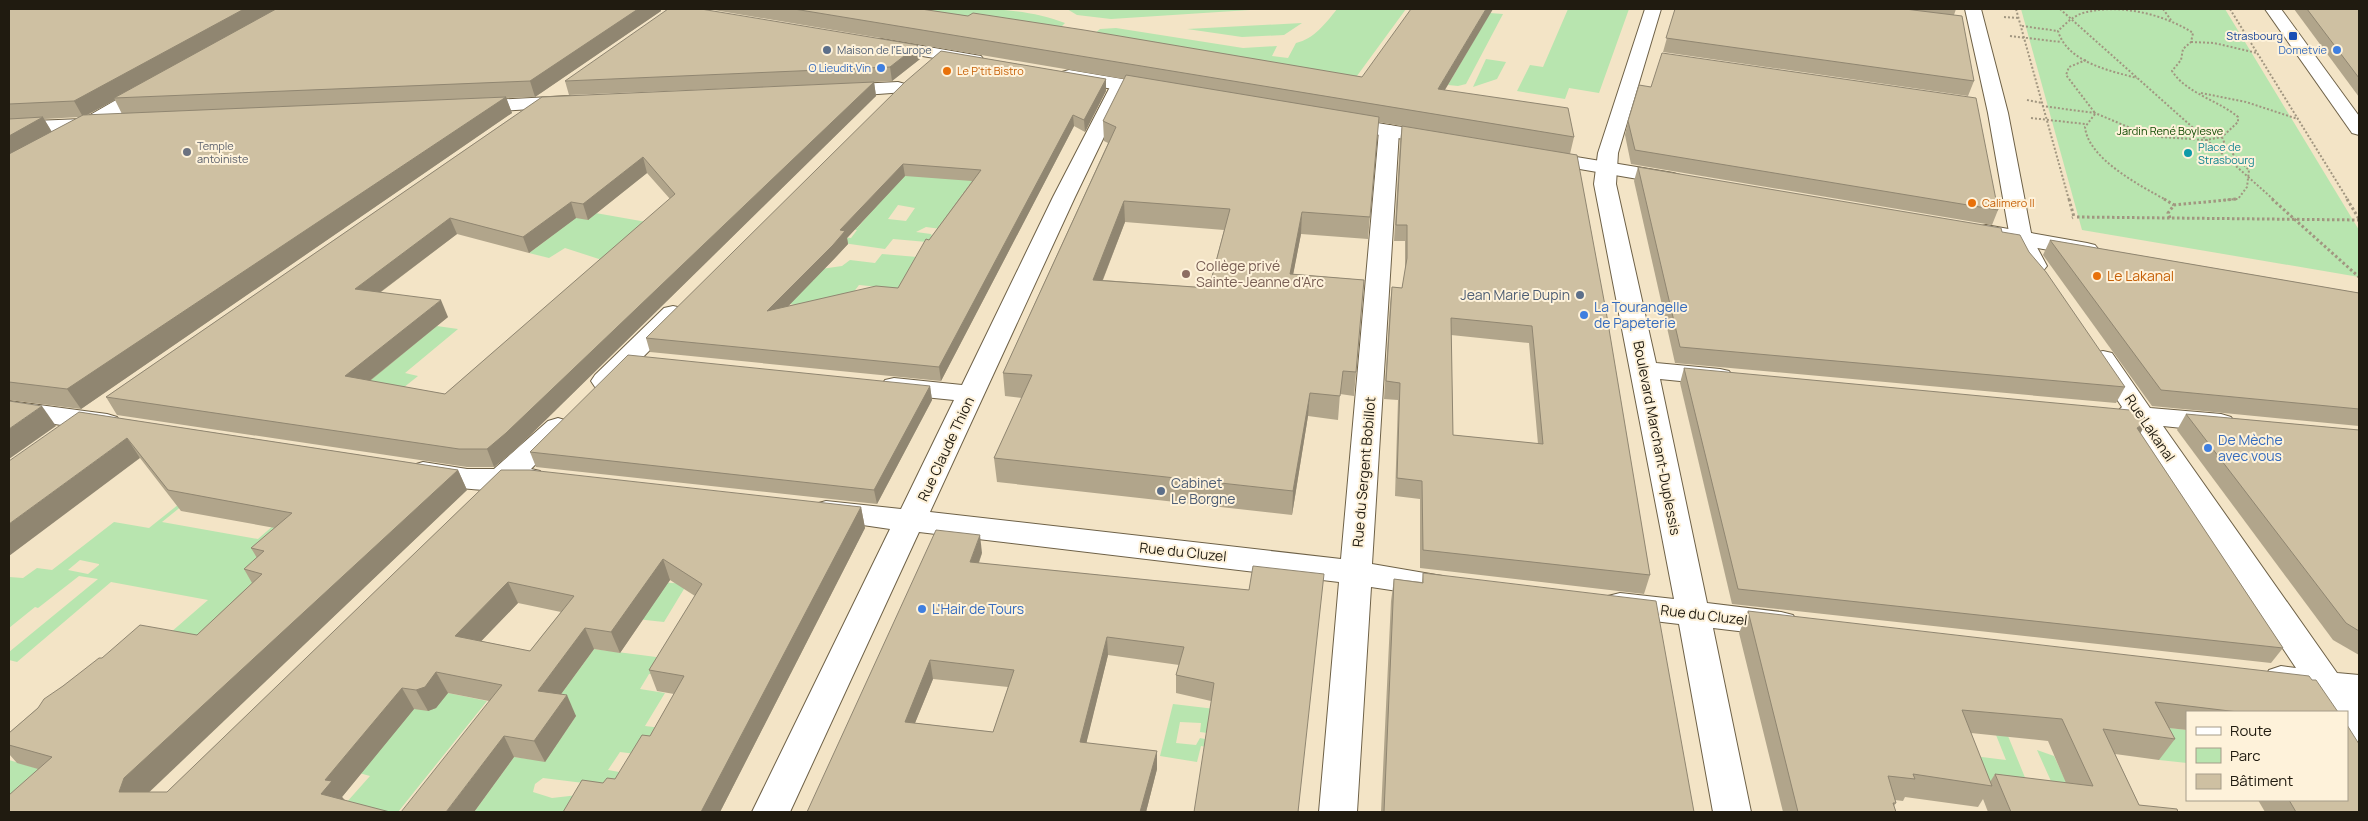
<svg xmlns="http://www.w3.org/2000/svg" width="2368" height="821" viewBox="0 0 2368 821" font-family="Manrope,sans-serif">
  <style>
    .green { fill: #b8e5af; fill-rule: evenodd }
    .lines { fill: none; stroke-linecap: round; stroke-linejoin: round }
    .minor-casing { stroke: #6e6147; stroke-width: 2 }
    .tertiary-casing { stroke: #6e6147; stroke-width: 2 }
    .path-far1 { stroke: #a19680; stroke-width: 2; stroke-dasharray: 2 2; stroke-linecap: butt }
    .path { stroke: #a19680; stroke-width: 3; stroke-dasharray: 2.5 2.5; stroke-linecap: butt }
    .minor { fill: #fff; fill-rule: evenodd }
    .tertiary { fill: #fff; fill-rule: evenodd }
    .wall { fill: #b1a58b; fill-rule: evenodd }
    .shaded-wall { fill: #908671 }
    .building { fill: #cec0a2; stroke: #908671; fill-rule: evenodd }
    .transit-dot { fill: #1a4fb4; stroke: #fef2da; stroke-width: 2 }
    .service-dot { fill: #5c6f8a; stroke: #fef2da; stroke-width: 2 }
    .shop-dot { fill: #3f7fe0; stroke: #fef2da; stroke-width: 2 }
    .food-dot { fill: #e8710a; stroke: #fef2da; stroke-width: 2 }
    .worship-dot { fill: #6b7280; stroke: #fef2da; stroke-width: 2 }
    .culture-dot { fill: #0f9aa8; stroke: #fef2da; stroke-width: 2 }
    .education-dot { fill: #8d6e63; stroke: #fef2da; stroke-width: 2 }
    .labels { text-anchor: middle; stroke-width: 4; stroke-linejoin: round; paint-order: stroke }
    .far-transit-label { font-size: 11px; fill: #164399; stroke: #fef2da; text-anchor: end }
    .far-service-label { font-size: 11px; fill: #4e5e75; stroke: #fef2da; text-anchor: start }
    .far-shop-label { font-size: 11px; fill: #366cbe; stroke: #fef2da; text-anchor: end }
    .far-food-label { font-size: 11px; fill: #c56008; stroke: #fef2da; text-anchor: start }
    .far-park-label { font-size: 11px; fill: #0e4a00; stroke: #fef2da }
    .far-worship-label { font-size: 11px; fill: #5b616d; stroke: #fef2da; text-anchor: start }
    .far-culture-label { font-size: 11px; fill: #0d838f; stroke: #fef2da; text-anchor: start }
    .education-label { font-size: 14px; fill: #785e54; stroke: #fef2da; text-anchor: start }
    .food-label { font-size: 14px; fill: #c56008; stroke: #fef2da; text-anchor: start }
    .service-label { font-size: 14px; fill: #4e5e75; stroke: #fef2da; text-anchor: end }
    .shop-label { font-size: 14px; fill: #366cbe; stroke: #fef2da; text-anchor: start }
    .street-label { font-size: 14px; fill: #201b10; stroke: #fef2da }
  </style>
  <rect width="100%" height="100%" fill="#f3e4c6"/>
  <g class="green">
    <path d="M908,9C957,9 1018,4 1065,23L1059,29Z"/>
    <path d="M1067,9H1265L1111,19L1077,15Z"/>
    <path d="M1337,9H1406L1354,80L1093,35L1100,29L1116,28L1243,48L1277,46L1272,56L1288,58L1296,43C1314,39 1326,23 1337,9Z"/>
    <path d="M1568,9H1629L1599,93L1569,88L1565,99L1517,91L1530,65L1543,67Z"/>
    <path d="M2021,9H2225L2359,230V277L2082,230Z"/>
    <path d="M1490,13L1503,14L1466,84L1458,86L1448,85Z"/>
    <path d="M1302,23L1284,35L1242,37L1187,29Z"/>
    <path d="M1486,59L1506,62L1497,79L1473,87Z"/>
    <path d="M993,170L974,194L963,193L953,211L948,230L926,227L916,232L931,234L933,238L950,244L893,239L885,249L836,242L841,237L851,238L857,230L849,229L857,228L873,210L892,176ZM898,205L915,208L906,221L888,219Z"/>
    <path d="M573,209L652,223L636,271L565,248L549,258L529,253L553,235Z"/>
    <path d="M882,254L941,259L910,290L859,285L840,310L780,303L806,280L813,281L821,269L842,266L850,260L875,263Z"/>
    <path d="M359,315L458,329L405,373L418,376L388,400L340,406L381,371Z"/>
    <path d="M184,500L188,501L162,522L258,539L299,503L259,576L195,653L155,646L208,600L111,582L17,662L9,660V652L98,579L79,576L38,608L35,607L9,628V577L23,578L37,568L52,570L114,522L149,528ZM80,560L99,564V565L88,574L68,570Z"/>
    <path d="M645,581L687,584L664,622L618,617Z"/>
    <path d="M594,649L664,658L666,675L649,674L640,689L665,693L645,726L678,730L644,755L620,752L608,770L631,774L616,787L543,778L535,784L533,792L552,798L587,794L585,812H474L514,757L545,761L576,716L548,712Z"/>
    <path d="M448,693L487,701L398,812H338L370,776L345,769L404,707Z"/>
    <path d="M1173,704L1215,709L1222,735L1200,732L1201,723L1180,722L1176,743L1196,745L1200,738L1220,742L1218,749L1201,746L1197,762L1160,756Z"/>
    <path d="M2147,725L2187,730V763L2159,760L2153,749Z"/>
    <path d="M1996,735L2008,736L2033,797L2059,799L2037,750L2054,756L2080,812L1914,764L1909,748L2006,760Z"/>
    <path d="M9,760L70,778L9,812Z"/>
  </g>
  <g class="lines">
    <defs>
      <g id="minor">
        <path d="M1645,9H1661L1618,153L1616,184L1656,363L1720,369L1729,371L1733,377L1729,383L1720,385L1660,379L1707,603L1781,612L1793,615L1798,624L1793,633L1781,636L1713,628L1751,812H1713L1679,624L1620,617L1608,614L1604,605L1608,596L1620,593L1674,599L1594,184L1598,153Z"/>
        <path d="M1965,9H1981L2008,113L2032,238L2047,266L2043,271L2035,273L2027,271L2010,238L1988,113Z"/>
        <path d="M2265,9H2281L2359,116V135L2352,133Z"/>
        <path d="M1120,79L1127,81L1129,85L1075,197L930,512L1341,559L1379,131L1382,127L1389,125L1396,127L1399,131L1372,564L1442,576L1447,584L1442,592L1431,596L1371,587L1357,812H1319L1339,582L919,532L790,812H752L890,529L815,518L811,511L815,504L826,501L901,509L954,400L894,394L885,392L881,386L885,380L894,378L962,385L1053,197L1111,85L1113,81Z"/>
        <path d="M151,82L158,84L160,88L158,92L108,121L110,124L107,128L80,135L72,131L9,134V122L83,119L144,84Z"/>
        <path d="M898,82L905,84L907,88L905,92L837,97L830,95L828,91L830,87L837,85Z"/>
        <path d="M569,96L576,98L579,102L576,106L473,113L466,111L463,107L466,103L473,101Z"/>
        <path d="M673,306L682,308L685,313L682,318L613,387L604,389L595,387L591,381L595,375L664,308Z"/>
        <path d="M2103,351L2112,353L2150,408L2221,414L2231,417L2235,423L2231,429L2221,432L2163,426L2337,673L2359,675V748L2347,744V712H2326L2316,698L2281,694L2269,690L2264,680L2269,670L2281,666L2296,668L2133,423L2119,420L2115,414L2122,407L2090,359L2094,353Z"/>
        <path d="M9,401L107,414L117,417L121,423L117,429L107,432L9,417Z"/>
        <path d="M558,418L568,421L572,427L531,469L540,471L545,478L540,485C504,495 450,489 413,479L408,472L413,465L423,462L467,469H494L548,421Z"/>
      </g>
      <g id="tertiary">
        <path d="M882,39L975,55L981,56L984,60L981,64L975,65L876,48L873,44L876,40Z"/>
        <path d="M1069,70L1158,85L1165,87L1167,91L1165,95L1158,97L1062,80L1060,76L1062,72Z"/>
        <path d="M1340,117L1439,133L1446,135L1449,139L1446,143L1439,145L1333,127L1330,123L1333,119Z"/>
        <path d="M1540,151L1673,173L1680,175L1684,179L1680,183L1673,185L1533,161L1530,157L1533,153Z"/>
        <path d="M1986,225L2087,243L2095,245L2099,250L2095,255L2087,257L1978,237L1975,232L1978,227Z"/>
      </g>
    </defs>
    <use href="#minor" class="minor-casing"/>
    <use href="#tertiary" class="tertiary-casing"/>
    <g class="path-far1">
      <path d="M2016,9L2069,200"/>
      <path d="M2060,9L2274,200"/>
      <path d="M2163,9L2171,20"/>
      <path d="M2230,9L2348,200"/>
      <path d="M2004,17L2019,18"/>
      <path d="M2022,26L2058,31"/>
      <path d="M2010,36L2061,42"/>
      <path d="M2191,42L2214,43L2257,53"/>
      <path d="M2086,60L2069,67L2066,75L2095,113"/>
      <path d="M2201,93L2246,102L2298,119"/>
      <path d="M2027,100L2042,103"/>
      <path d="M2042,106L2095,113L2140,132L2161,137L2206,140L2222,137L2238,122V117C2218,100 2187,94 2172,71L2181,60L2183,49L2191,42L2193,33C2164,14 2118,3 2083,13C2073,16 2065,24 2058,31C2067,62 2110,71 2137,78"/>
      <path d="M2095,114L2085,127C2088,159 2141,186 2166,200"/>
      <path d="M2031,118L2085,124"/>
      <path d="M2222,137L2226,147L2249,170L2247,187L2238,199L2222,200"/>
    </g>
    <g class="path">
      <path d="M2069,199L2074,217L2072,218"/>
      <path d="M2164,199L2174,205"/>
      <path d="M2272,199L2359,277"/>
      <path d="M2347,199L2359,219"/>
      <path d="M2077,217L2359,220"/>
      <path d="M2170,218L2168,213L2174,205L2236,199"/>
    </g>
    <use href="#minor" class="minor"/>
    <use href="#tertiary" class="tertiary"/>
  </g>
  <g class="wall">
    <path d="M9,9L661,11L535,97L506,98L512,113L81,409L9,400ZM115,100L122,114L87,115ZM79,117L52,132L44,119Z"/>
    <path d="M708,9H921L1445,90L1574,137L1570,154L1378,122L1368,239L1301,234L1293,274L1364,280L1354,396L1340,394L1338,420L1308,416L1292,515L997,482L994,458L1022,398L1005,396L1003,373L1108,143L1104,141L1103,121L1124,79ZM1125,222L1224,230L1209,288L1103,280Z"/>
    <path d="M1675,9H1956L1954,15L1974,81L1968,96L1663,52Z"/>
    <path d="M2294,9H2359V97Z"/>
    <path d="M941,51L1106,79V91L1085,132L1074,126L941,381L650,352L646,338ZM905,176L972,181L929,240L898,288L788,306L835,258L848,244L847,238Z"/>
    <path d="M920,59L892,81L874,82L876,96L514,451L494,467H467L117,415L106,397L542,97L833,84L569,95L565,81ZM647,173L670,199L445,394L370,381L448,317L381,292L457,234L529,253L576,218L588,220Z"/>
    <path d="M1628,121L1998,210L1992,225L1631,164L1625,135Z"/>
    <path d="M1402,126L1577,155L1650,575L1644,594L1420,568V499L1395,496L1398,400L1384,399L1390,304L1392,287L1402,288L1405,272V241H1394L1400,141ZM1451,335L1529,343L1538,444L1453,435Z"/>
    <path d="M1638,167L2002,232L2029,252L2125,387L2116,403L1675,363L1634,181Z"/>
    <path d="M2050,240L2359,293V426L2152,406L2043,255Z"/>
    <path d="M1684,368L2140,433L2283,648L2271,663L1732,604L1680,383Z"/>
    <path d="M930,386L932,400L877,504L536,467L530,452Z"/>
    <path d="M79,412L458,470L467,490L148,792H167L501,470L861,507L865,528L720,812H563L603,783L615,779L650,736L674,694L657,691L649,670L695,596L670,580L620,653L594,649L561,694L576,716L545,762L514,757L474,812L489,701L448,693L436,708L428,711L414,709L342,797L345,800L9,812L38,769L17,763L9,754V733L63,686L102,658L197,635L252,583L244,569L257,558L251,548L275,528L181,511L140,458ZM518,603L561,612L530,651L481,641Z"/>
    <path d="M2186,414L2359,430V655L2333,640L2177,430Z"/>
    <path d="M982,553L979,563L1249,590L1324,574L1211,701L1176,693V675L1179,665L1108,655L1086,743L1157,751V769L1146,812H807ZM933,679L1008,687L993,732L915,723Z"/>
    <path d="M1423,573L1694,812H1381L1391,601L1394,579L1422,582Z"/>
    <path d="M1748,611L2338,712H2187V730L2169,728L2175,739L2159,760L2115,754L2139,805L2178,812H1988L1983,799L1978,807L1905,797L1903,801L1895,800L1896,803L1894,806L1896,812H1783L1739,633ZM1971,733L2048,741L2066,783L1995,774L1990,782Z"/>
    <path d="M2258,800H2347L2359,812H2265Z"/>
  </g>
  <g class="shaded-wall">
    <path d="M244,9H277L114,98L115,100L83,117L74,101Z"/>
    <path d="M638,9H661V11L535,97L530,81Z"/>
    <path d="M1486,9H1493L1436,105L1438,89Z"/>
    <path d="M918,45L920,59L892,81L890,67Z"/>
    <path d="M1106,79V91L1085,132L1084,120Z"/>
    <path d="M874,82L876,96L514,451L494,467L487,449Z"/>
    <path d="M506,97L512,113L81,409L67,389Z"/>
    <path d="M1073,115L1074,126L941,381L939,367Z"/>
    <path d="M43,117L53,134L9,159V136Z"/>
    <path d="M643,157L647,173L588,220L583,204Z"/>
    <path d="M903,164L905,176L847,238L848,244L835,258L771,324L767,311L840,230Z"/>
    <path d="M1124,201L1125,222L1094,302L1093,280Z"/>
    <path d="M571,202L576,218L529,253L523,237Z"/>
    <path d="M1302,212L1301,234L1289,296L1290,274Z"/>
    <path d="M450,218L457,234L363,305L355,289Z"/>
    <path d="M441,300L448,317L353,394L345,376Z"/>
    <path d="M930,386L932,400L877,504L874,490Z"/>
    <path d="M1310,393L1308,416L1292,515L1293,491Z"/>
    <path d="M42,406L56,426L9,459V429Z"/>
    <path d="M2147,421L2139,436L2137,428Z"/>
    <path d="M127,438L140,458L9,556V524Z"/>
    <path d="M458,470L467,490L142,799L119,792L124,778Z"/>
    <path d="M861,507L865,528L720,812H701Z"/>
    <path d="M980,535L982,553L972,580L970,562Z"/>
    <path d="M663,559L670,580L620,653L611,632Z"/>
    <path d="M508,582L518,603L466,657L455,636Z"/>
    <path d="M585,628L594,649L548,712L538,691Z"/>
    <path d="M1107,637L1108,655L1082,761L1080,742Z"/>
    <path d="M930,660L933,679L908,740L905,722Z"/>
    <path d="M436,672L448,693L436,708L428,711L416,690Z"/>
    <path d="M402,688L414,709L342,797L346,802L321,794L325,780Z"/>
    <path d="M567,695L576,716L545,762L534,741Z"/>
    <path d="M504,736L514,757L474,812H446Z"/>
    <path d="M1157,751V769L1146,812H1140Z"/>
  </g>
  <g class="building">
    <path d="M9,9H244L74,101L9,104Z"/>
    <path d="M276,9H638L530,81L114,98Z"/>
    <path d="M668,9H701L918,45L890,67L565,81Z"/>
    <path d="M794,9H921L968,16L973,13L1084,30L1362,77L1411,9H1486L1438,89L1568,108L1574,137Z"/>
    <path d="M1675,9H1905L1962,16L1974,81L1666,38Z"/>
    <path d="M2307,9H2359V78Z"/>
    <path d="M941,51L1106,79L1084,120L1073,115L939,367L646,338L905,82ZM903,164L981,170L929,240L926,239L898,288L876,286L767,311L833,245L845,231L840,230Z"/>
    <path d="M1662,53L1976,98L1998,210L1635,150L1628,121L1639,85L1651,87Z"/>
    <path d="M1126,75L1379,117L1370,217L1302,212L1290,274L1364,280L1356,372L1343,371L1340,396L1310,393L1293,491L994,458L1032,375L1003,373L1116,127L1103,121ZM1124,201L1230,209L1209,288L1093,280Z"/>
    <path d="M874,82L506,433L487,449H459L106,397L542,97ZM643,157L675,194L445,394L345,376L441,300L355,289L450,218L523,237L571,202L583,204Z"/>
    <path d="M506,97L67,389L9,382V154L83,115Z"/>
    <path d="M43,117L9,136V119Z"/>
    <path d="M1402,126L1577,155L1606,311L1650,575L1423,550L1422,481L1397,478L1400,383L1386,381L1392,287L1402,288L1407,258V225H1396ZM1451,318L1532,326L1543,444L1453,435Z"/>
    <path d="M1638,167L2001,228L2002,232L2020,235L2029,252L2046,272L2125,387L1680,347Z"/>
    <path d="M2050,240L2359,293V409L2161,390Z"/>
    <path d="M628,355L930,386L874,490L530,452Z"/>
    <path d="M1684,368L2140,411L2147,421L2137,428L2283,648L1738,589Z"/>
    <path d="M9,401L42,406L9,429Z"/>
    <path d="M79,412L458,470L124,778L119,792H167L501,470H530L861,507L701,812H563L582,780L603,783L607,778L615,779L642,735L650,736L684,676L649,670L702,584L663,559L611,632L585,628L538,691L567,695L534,741L504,736L446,812H401L502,685L436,672L425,687L416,690L402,688L325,780L332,781L321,794L390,812H9V795L52,757L9,745V733L38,708L44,699L63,686L99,658H102L140,625L197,635L262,574L244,569L264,551L251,548L292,513L168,490L127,438L9,524V461ZM508,582L574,596L530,651L455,636Z"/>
    <path d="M2186,414L2359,430V631L2346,623Z"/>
    <path d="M936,530L980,535L970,562L1249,590L1253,566L1324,574L1298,812H1194L1214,683L1176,675L1184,647L1107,637L1080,742L1157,751L1140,812H807ZM930,660L1014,670L993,732L905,722Z"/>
    <path d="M1423,573L1656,601L1694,812H1384L1394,579L1423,583Z"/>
    <path d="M1748,611L2309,676L2312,680H2316L2338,712H2238L2155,702L2175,739L2103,729L2139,805L2177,809L2178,812H2011L1995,774L2093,786L2062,719L1962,710L1992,786L1913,774L1915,779L1888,776L1896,803H1893L1896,812H1798Z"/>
    <path d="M2347,725L2359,744V812H2296L2289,800H2347Z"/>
  </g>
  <rect class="transit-dot" x="2288" y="31" width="10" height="10" rx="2.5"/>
  <g class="service-dot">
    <circle cx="827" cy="50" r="5"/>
    <circle cx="1580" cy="295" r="5"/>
    <circle cx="1161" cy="491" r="5"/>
  </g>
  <g class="shop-dot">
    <circle cx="2337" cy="50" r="5"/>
    <circle cx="881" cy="68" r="5"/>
    <circle cx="1584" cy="315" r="5"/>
    <circle cx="2208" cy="448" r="5"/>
    <circle cx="922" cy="609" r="5"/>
  </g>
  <g class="food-dot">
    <circle cx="947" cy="71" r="5"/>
    <circle cx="1972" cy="203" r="5"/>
    <circle cx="2097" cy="276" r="5"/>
  </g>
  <circle class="worship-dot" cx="187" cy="152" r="5"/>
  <circle class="culture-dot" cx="2188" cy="153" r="5"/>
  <circle class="education-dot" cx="1186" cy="274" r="5"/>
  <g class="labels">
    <g class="far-transit-label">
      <text x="2283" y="40">Strasbourg</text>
    </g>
    <g class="far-service-label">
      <text x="837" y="54">Maison de l'Europe</text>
    </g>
    <g class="far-shop-label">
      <text x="2327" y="54">Dometvie</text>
      <text x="871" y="72">O Lieudit Vin</text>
    </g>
    <g class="far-food-label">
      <text x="957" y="75">Le P'tit Bistro</text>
      <text x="1982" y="207">Calimero II</text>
    </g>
    <g class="far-park-label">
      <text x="2170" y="135">Jardin René Boylesve</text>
    </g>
    <g class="far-worship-label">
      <text x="197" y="150">Temple<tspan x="197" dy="13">antoiniste</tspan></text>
    </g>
    <g class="far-culture-label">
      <text x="2198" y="151">Place de<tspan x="2198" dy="13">Strasbourg</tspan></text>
    </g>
    <g class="education-label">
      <text x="1196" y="271">Collège privé<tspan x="1196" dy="16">Sainte-Jeanne d'Arc</tspan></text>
    </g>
    <g class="food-label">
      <text x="2107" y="281">Le Lakanal</text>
    </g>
    <g class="service-label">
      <text x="1570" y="300">Jean Marie Dupin</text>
      <text x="1171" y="488" text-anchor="start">Cabinet<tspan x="1171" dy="16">Le Borgne</tspan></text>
    </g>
    <g class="shop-label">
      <text x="1594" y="312">La Tourangelle<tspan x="1594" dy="16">de Papeterie</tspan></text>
      <text x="2218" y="445">De Mèche<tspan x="2218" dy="16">avec vous</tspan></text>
      <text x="932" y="614">L'Hair de Tours</text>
    </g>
    <g class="street-label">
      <text transform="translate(2150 428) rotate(56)" y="5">Rue Lakanal</text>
      <text transform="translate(1657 438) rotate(79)" y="5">Boulevard Marchant-Duplessis</text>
      <text transform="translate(946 449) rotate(-65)" y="5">Rue Claude Thion</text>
      <text transform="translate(1364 472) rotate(-85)" y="5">Rue du Sergent Bobillot</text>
      <text transform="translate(1183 552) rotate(6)" y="5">Rue du Cluzel</text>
      <text transform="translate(1704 615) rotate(7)" y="5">Rue du Cluzel</text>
    </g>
  </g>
  <rect width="2368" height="821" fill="none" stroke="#201b10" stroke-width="20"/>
  <rect x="2186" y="711" width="162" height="90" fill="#fef2da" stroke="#a59c89"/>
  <rect x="2196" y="727" width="25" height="8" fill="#ffffff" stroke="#a59c89"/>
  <text x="2230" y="736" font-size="15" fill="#201b10">Route</text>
  <rect x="2196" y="748" width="25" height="15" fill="#b8e5af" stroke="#a59c89"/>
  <text x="2230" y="761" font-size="15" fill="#201b10">Parc</text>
  <rect x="2196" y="774" width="25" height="15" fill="#cec0a2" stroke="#a59c89"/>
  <text x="2230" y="786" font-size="15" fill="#201b10">Bâtiment</text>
</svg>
